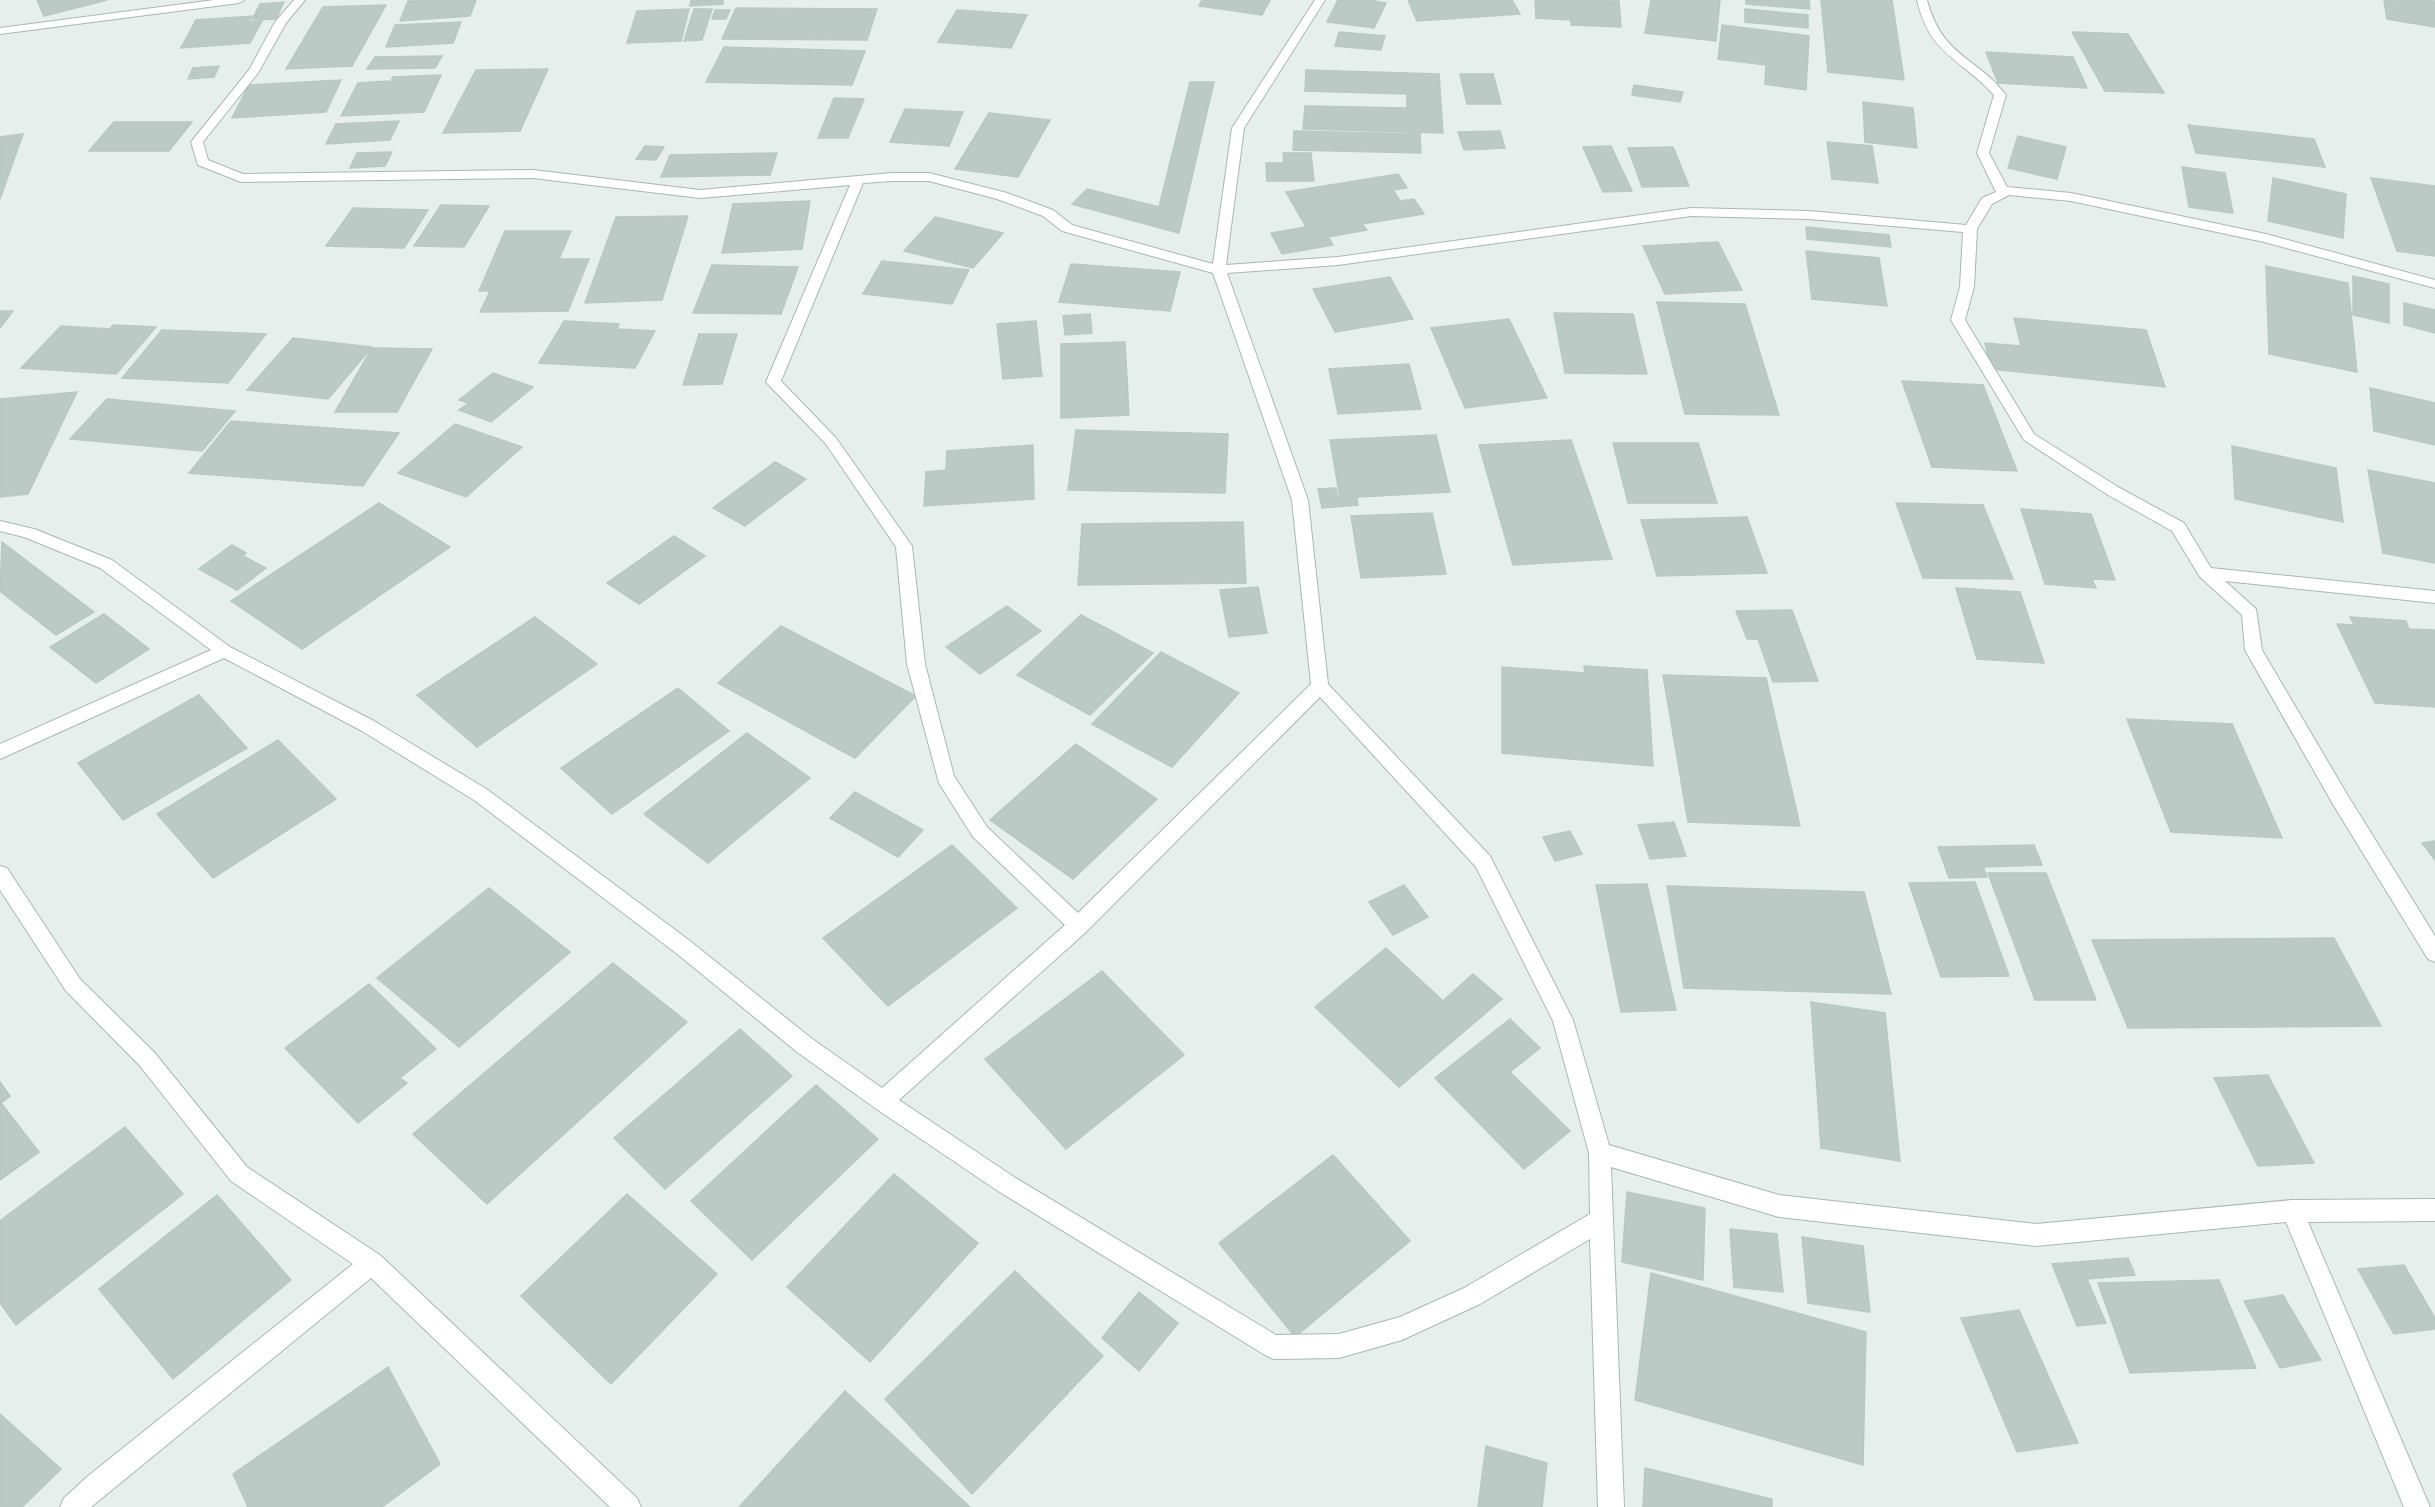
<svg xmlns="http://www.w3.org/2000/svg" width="2435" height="1507" viewBox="0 0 2435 1507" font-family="Cabin,sans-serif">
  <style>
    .building { fill: #bbcac4; stroke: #b8c9c2; stroke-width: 1.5 }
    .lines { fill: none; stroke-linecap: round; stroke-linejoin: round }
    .minor-casing { stroke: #a8b8b2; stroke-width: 2 }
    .minor { fill: #fff; fill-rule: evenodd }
  </style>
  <rect width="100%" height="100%" fill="#e6efeb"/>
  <g class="building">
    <path d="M37,0H107L44,16Z"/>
    <path d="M476,0L470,16L400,21L408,1Z"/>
    <path d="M691,0H723V4L690,6Z"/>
    <path d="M1202,0H1270L1262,15L1199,6Z"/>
    <path d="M1338,0H1368L1386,3L1374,28L1327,22Z"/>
    <path d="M1408,0H1512L1520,14L1417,21Z"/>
    <path d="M1535,0L1619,1L1621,27L1571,25V20L1536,18Z"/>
    <path d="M1651,0H1720L1716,41L1645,33Z"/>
    <path d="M1746,0H1809L1810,9L1746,4Z"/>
    <path d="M1821,0H1892L1904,80L1828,72Z"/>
    <path d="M2384,0L2435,1V27L2387,19Z"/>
    <path d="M284,2L276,19L252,20L260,4Z"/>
    <path d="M386,5L352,66L286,69L323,7Z"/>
    <path d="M736,8L877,9L867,40L722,39Z"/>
    <path d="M689,9L681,41L627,43L637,11Z"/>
    <path d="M694,9H712L702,40L684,41Z"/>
    <path d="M1745,9L1808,15V28L1745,22Z"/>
    <path d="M715,10H730L726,19H712Z"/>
    <path d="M957,10L1027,15L1011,48L938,42Z"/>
    <path d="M252,16L248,22L262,21L250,43L181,48L196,20Z"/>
    <path d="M461,22L453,43L386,47L395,25Z"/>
    <path d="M1722,25L1809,36L1806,90L1765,84L1766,65L1718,59Z"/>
    <path d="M1339,32L1385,36L1381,50L1335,46Z"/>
    <path d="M2072,32L2128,34L2164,93L2105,91Z"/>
    <path d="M724,47L865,51L852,85L706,82Z"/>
    <path d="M1986,52L2073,57L2087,88L1998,83Z"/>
    <path d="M442,56L435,68L367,69L375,57Z"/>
    <path d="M219,66L214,77L188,79L193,68Z"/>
    <path d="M548,69L520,131L443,133L476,70Z"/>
    <path d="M1306,70L1439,74L1443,133L1303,129L1305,106L1407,108V94L1305,91Z"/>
    <path d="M1460,74H1493L1501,104H1467Z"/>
    <path d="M441,75L424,112L341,116L358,83L391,81L393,77Z"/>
    <path d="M341,80L326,112L232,118L249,85Z"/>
    <path d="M1190,82H1214L1179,233L1072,204L1087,189L1159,207Z"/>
    <path d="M1634,85L1683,92L1680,102L1632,95Z"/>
    <path d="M834,98L864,99L848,138H818Z"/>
    <path d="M1863,102L1913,108L1917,148L1865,142Z"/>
    <path d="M905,109L963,112L949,146L890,142Z"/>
    <path d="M989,113L1050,120L1018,177L955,169Z"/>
    <path d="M399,121L390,140L326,144L336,124Z"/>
    <path d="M114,122H192L169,151H89Z"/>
    <path d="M2188,125L2314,139L2325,167L2196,153Z"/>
    <path d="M1294,131L1420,134L1421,153L1293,150Z"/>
    <path d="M1500,131L1505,148L1464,150L1458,132Z"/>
    <path d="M23,134L0,199V137Z"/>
    <path d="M2018,136L2066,147L2057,179L2008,168Z"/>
    <path d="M1827,142L1872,146L1878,183L1832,179Z"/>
    <path d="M645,146L664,147L656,160L636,159Z"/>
    <path d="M1611,146L1632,191L1603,192L1583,147Z"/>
    <path d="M1673,147L1689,186L1642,187L1628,148Z"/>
    <path d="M392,152L385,166L350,168L357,153Z"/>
    <path d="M777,153L770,175L661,177L670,155Z"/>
    <path d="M1283,153H1311L1314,181H1267L1266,163H1284Z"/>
    <path d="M2182,167L2225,173L2233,213L2189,207Z"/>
    <path d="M1398,174L1407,188L1393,190L1400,201L1414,199L1424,214L1362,224L1367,230L1328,237L1333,245L1282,254L1271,233L1306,227L1286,192Z"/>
    <path d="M2273,178L2346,194L2343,238L2268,221Z"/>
    <path d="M2371,178L2435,186V256L2397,251Z"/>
    <path d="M810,201L802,249L722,253L733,204Z"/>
    <path d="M441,205L489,206L464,247L414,246Z"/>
    <path d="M353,208L428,210L404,248L326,246Z"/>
    <path d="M688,216L662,300L585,303L616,217Z"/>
    <path d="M935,217L1003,233L973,268L904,251Z"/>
    <path d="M1806,227L1889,235L1891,247L1807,239Z"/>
    <path d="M505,231H571L559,259H589L568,311L480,312L490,291H479Z"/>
    <path d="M1718,242L1742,290L1665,294L1643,246Z"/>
    <path d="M1806,251L1879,258L1887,306L1812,299Z"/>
    <path d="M882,261L969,270L952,304L863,294Z"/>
    <path d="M1071,264L1180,272L1170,311L1059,302Z"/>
    <path d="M712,265L798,267L781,314L693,313Z"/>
    <path d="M2266,266L2348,283L2357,372L2269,354Z"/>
    <path d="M2353,276L2389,284V323L2353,315Z"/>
    <path d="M1390,277L1413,319L1335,332L1313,289Z"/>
    <path d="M1657,302L1745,304L1779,415L1685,414Z"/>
    <path d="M2404,303L2435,310V333L2404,325Z"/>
    <path d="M0,311H13L0,328Z"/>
    <path d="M1554,313L1633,314L1647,374L1565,373Z"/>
    <path d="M1090,314L1092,333L1065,335L1063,316Z"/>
    <path d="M2014,318L2146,330L2165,387L1991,369L1985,343L2021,346Z"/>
    <path d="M1509,319L1547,398L1465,408L1431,328Z"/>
    <path d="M564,321L619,324L617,329L655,331L635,368L539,363Z"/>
    <path d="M1036,321L1042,376L1003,379L997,324Z"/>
    <path d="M113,325L156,327L116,374L21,368L61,326L110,329Z"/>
    <path d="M162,330L266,334L228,383L122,378Z"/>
    <path d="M699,334H737L722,384L683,385Z"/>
    <path d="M293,338L372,347L328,399L247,390Z"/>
    <path d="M1125,342L1129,415L1061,418V344Z"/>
    <path d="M372,348L432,349L397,412H335Z"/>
    <path d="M1409,364L1421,409L1338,414L1329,369Z"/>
    <path d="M493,373L533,387L491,422L459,410L469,403L459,400Z"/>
    <path d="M1902,381L1983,385L2017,471L1932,467Z"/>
    <path d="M2370,388L2435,403V445L2374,431Z"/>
    <path d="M77,392L28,494L0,497V399Z"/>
    <path d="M107,399L235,411L202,451L70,439Z"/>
    <path d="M231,421L399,433L363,486L189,473Z"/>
    <path d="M455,424L522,447L466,497L398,473Z"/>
    <path d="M1076,430L1228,434L1225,493L1068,490Z"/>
    <path d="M1436,435L1450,492L1340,498L1330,440Z"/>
    <path d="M1571,440L1612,559L1513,565L1479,445Z"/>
    <path d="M1613,443H1698L1717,503H1628Z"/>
    <path d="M1033,445L1034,499L924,506L926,472L946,470L947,451Z"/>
    <path d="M2232,446L2336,468L2343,522L2235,499Z"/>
    <path d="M775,462L806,479L745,526L713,508Z"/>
    <path d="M2368,470L2435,483V563L2383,553Z"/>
    <path d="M1336,488L1338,499L1357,497L1358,505L1322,508L1318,489Z"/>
    <path d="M379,503L450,547L302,649L231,601Z"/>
    <path d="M1896,503L1983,505L2013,579L1923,578Z"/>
    <path d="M2021,509L2091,514L2115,580L2092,579L2096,588L2045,584Z"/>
    <path d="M1432,513L1446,574L1361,578L1351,516Z"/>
    <path d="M1747,517L1767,573L1657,576L1641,520Z"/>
    <path d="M1243,522L1246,583L1078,585L1082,524Z"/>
    <path d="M674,536L705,556L639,604L607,583Z"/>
    <path d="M2,542L94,612L56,635L0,591Z"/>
    <path d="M232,545L246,553L243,556L266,568L237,590L199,569Z"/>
    <path d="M1258,587L1267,633L1229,637L1220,590Z"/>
    <path d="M1956,588L2020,592L2044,663L1977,659Z"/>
    <path d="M1007,606L1041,631L980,674L946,647Z"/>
    <path d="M1792,610L1818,681L1773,682L1758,639H1747L1736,611Z"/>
    <path d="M104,614L149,649L96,683L50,647Z"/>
    <path d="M1081,615L1153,653L1090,715L1017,675Z"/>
    <path d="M535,617L597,664L477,747L417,695Z"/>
    <path d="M2350,617L2406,621L2409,629L2435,630V707L2375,703L2337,624L2354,625Z"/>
    <path d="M781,626L916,696L855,758L718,683Z"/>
    <path d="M1161,652L1239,693L1172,767L1092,724Z"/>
    <path d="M1584,666L1647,670L1653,766L1502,753V667L1585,673Z"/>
    <path d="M1663,675L1766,678L1800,826L1688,822Z"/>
    <path d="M678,688L729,731L612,814L561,768Z"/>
    <path d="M199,695L247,748L123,820L78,763Z"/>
    <path d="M2127,719L2232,724L2282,838L2171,832Z"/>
    <path d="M747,733L810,778L708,863L644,814Z"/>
    <path d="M278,740L336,799L213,878L157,814Z"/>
    <path d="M1076,744L1157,799L1073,879L990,820Z"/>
    <path d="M855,792L923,830L898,857L830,818Z"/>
    <path d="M1674,822L1686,856L1650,859L1638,825Z"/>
    <path d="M1570,831L1582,854L1555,861L1543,837Z"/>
    <path d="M2435,841V860L2422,843Z"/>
    <path d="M952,845L1017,908L888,1006L823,938Z"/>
    <path d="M2034,845L2042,865L1983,867L1987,877L1949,878L1938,847Z"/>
    <path d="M1988,873H2046L2096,1000H2035Z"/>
    <path d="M1975,882L2009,976L1941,977L1909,883Z"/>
    <path d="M1647,884L1676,1010L1621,1012L1596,885Z"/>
    <path d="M1404,885L1428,917L1393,935L1369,902Z"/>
    <path d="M1667,886L1864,892L1891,994L1684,988Z"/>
    <path d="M489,888L570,952L459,1047L377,978Z"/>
    <path d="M2334,938L2381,1026L2128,1028L2092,940Z"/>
    <path d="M1386,948L1443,1001L1473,974L1502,999L1399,1087L1315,1007Z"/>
    <path d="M613,963L687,1022L487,1204L413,1134Z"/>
    <path d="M1102,971L1184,1055L1066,1149L985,1059Z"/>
    <path d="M369,984L436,1049L400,1078L407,1083L358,1123L285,1048Z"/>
    <path d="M1811,1002L1885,1013L1900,1161L1821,1148Z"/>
    <path d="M1510,1019L1540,1048L1510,1072L1570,1131L1524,1169L1435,1078Z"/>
    <path d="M740,1029L792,1076L665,1189L614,1138Z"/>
    <path d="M2268,1075L2314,1163L2258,1166L2214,1078Z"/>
    <path d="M0,1082L10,1096L1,1103L39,1152L0,1180Z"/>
    <path d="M816,1085L878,1139L752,1260L691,1201Z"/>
    <path d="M125,1127L183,1194L16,1325L0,1303V1221Z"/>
    <path d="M1333,1155L1410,1241L1295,1337L1219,1243Z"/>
    <path d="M894,1174L978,1243L870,1362L787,1287Z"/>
    <path d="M1627,1192L1705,1208L1703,1280L1622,1262Z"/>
    <path d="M627,1194L717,1274L611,1384L521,1296Z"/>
    <path d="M217,1195L291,1280L173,1379L99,1289Z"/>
    <path d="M1730,1229L1777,1234L1783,1292L1734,1287Z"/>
    <path d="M1802,1237L1863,1246L1870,1312L1808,1303Z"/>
    <path d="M2128,1258L2135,1275L2087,1279L2106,1323L2077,1326L2052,1264Z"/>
    <path d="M2404,1265L2435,1318V1329L2394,1334L2358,1269Z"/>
    <path d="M1015,1271L1103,1356L972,1494L885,1399Z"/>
    <path d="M1651,1273L1866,1332L1863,1465L1635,1400Z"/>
    <path d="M2219,1280L2256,1368L2130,1373L2098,1283Z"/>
    <path d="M1139,1292L1178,1323L1139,1371L1102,1338Z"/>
    <path d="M2283,1295L2321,1360L2280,1368L2244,1301Z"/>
    <path d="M2019,1310L2078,1443L2017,1452L1961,1318Z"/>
    <path d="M388,1367L440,1464L382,1507H248L233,1474Z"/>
    <path d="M845,1391L970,1507H739Z"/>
    <path d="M0,1414L61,1469L22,1507H0Z"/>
    <path d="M1486,1446L1547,1463L1542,1507H1478Z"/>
    <path d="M1645,1468L1772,1499V1507H1643Z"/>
  </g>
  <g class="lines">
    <defs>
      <g id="minor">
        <path d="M214,0H244L239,3L0,34V28Z"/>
        <path d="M294,0H305L286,23L258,73L203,142L208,160L243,174L533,170L700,190L892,173H929L1007,193L1053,210L1072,225L1213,264L1232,128L1315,0H1325L1244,128L1226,265L1338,257L1691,208L1809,211L1966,225L1982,198L1996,192L1977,153L1994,95C1961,58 1930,56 1917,0H1927C1942,57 1976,56 2006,95L1989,153L2007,187L2071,193L2266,234L2435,280V288L2264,242L2071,201L2009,195L1992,204L1977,229L1974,287L1965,320L2034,434L2118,487L2184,523L2211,568L2435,591V603L2225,581L2256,609L2262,650L2348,796L2435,936V962L2428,959L2334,806L2245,650L2242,615L2200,577L2172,531L2108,495L2024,440L1951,320L1960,287L1963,232L1809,219L1691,216L1338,265L1227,273L1308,500L1328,684L1490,856L1573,1020L1609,1145L1779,1195L2036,1224L2292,1200L2435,1199V1221L2308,1222L2430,1507H2404L2286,1222L2036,1246L1779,1217L1611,1167L1624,1507H1598L1590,1239L1480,1304L1402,1340L1339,1358L1273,1359L1265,1355L998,1191L875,1108L797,1052L676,953L474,800L362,731L224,658L0,759V744L211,650L100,568L24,537L0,531V521L34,529L112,560L230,647L374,721L488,790L690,941L811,1038L882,1088L1065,925L973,837L939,783L907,664L896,547L826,444L766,382L850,185L700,198L533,178L241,182L198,165L191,142L249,70L275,22ZM892,181H929L997,199L1043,216L1062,231L1213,273L1292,500L1311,684L1078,913L987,827L954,776L925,664L912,546L836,438L781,381L863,183ZM1320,697L1476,867L1553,1021L1589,1153L1590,1214L1464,1288L1400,1317L1339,1334L1276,1335L1014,1177L899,1100L1086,932Z"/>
        <path d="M0,866L7,868L80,979L154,1052L247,1167L380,1255L637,1498L641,1507H610L371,1278L91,1507H60L64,1498L88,1476L353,1264L231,1181L140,1066L66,991L0,890Z"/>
      </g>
    </defs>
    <use href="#minor" class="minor-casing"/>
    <use href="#minor" class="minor"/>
  </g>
</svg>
